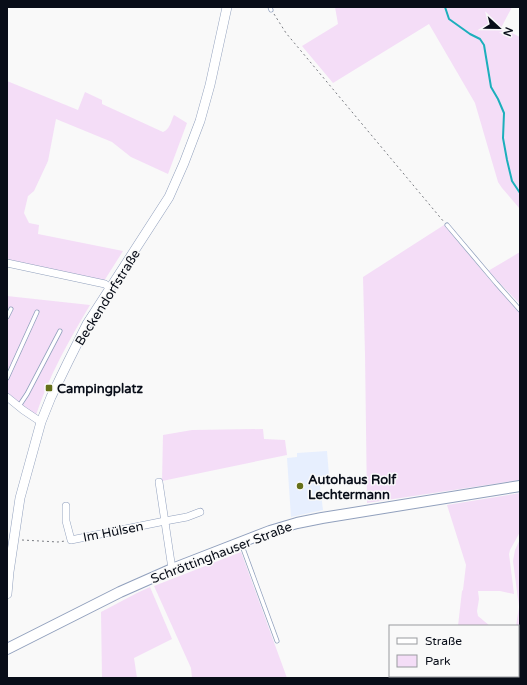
<svg xmlns="http://www.w3.org/2000/svg" width="527" height="685" viewBox="0 0 527 685" font-family="'Varela Round',sans-serif">
  <style>
    .built { fill: #e7effe }
    .green { fill: #f4ddf7 }
    .lines { fill: none; stroke-linecap: round; stroke-linejoin: round }
    .stream { stroke: #1cafbc; stroke-width: 2 }
    .service-casing { stroke: #91a0bd; stroke-width: 5 }
    .minor-casing { stroke: #91a0bd; stroke-width: 8 }
    .tertiary-casing { stroke: #91a0bd; stroke-width: 10 }
    .secondary-casing { stroke: #91a0bd; stroke-width: 12 }
    .path { stroke: #797c82; stroke-width: 1; stroke-dasharray: 2 3; stroke-linecap: butt }
    .service { stroke: #fff; stroke-width: 3.5 }
    .minor { stroke: #fff; stroke-width: 7 }
    .tertiary { stroke: #fff; stroke-width: 9 }
    .secondary { stroke: #fff; stroke-width: 10 }
    .poi-dot { fill: #657019; stroke: #f9f9f9; stroke-width: 1.5 }
    .labels { text-anchor: middle; stroke-width: 3; stroke-linejoin: round; paint-order: stroke }
    .street-label { font-size: 13px; fill: #080d18; stroke: #f9f9f9 }
    .poi-label { font-size: 13px; font-weight: bold; fill: #080d18; stroke: #f9f9f9; text-anchor: start }
  </style>
  <rect width="100%" height="100%" fill="#f9f9f9"/>
  <path class="built" d="M327,451L329,475L319,477L323,510L291,517L287,458L297,457V453Z"/>
  <g class="green">
    <path d="M335,7H512L501,28L520,37V209L502,188L498,182L475,103L429,24L333,83L302,46L338,24Z"/>
    <path d="M7,81L78,110L85,92L102,100V104L163,132C170,129 171,121 174,115L187,123L168,174L131,157L112,142L56,119L48,161L34,191L28,196L24,213L29,223L39,225L38,234L123,251L104,281L7,261Z"/>
    <path d="M444,225L491,281L520,313V480L367,503L365,354L363,277Z"/>
    <path d="M520,252V304L488,271Z"/>
    <path d="M7,296L90,305C69,340 49,376 36,415L7,395Z"/>
    <path d="M263,429L264,439L285,440L287,455L162,481L163,435L192,430Z"/>
    <path d="M520,493V532L510,550L509,554L514,594L500,591H478L479,599L477,611L478,616L490,626H458L462,591L463,590L466,565L447,505Z"/>
    <path d="M520,539V678H450V676H518V626H516L519,607L513,561L515,550Z"/>
    <path d="M241,552L287,678H192L191,668L154,586Z"/>
    <path d="M150,587L172,639L134,658L137,678H102L101,612L137,593Z"/>
  </g>
  <g class="lines">
    <path class="stream" d="M445,7L449,19L470,34L480,39L484,45L491,87L498,99L504,113L503,138L507,160L512,181L520,193"/>
    <defs>
      <g id="service">
        <path d="M270,7L271,10"/>
        <path d="M447,225L496,283L520,310"/>
        <path d="M7,317L11,309"/>
        <path d="M7,378L37,312"/>
        <path d="M19,406L27,394L60,331"/>
        <path d="M241,543L277,641"/>
      </g>
      <g id="minor">
        <path d="M7,263L105,284L110,288"/>
        <path d="M7,397L23,410L41,422"/>
        <path d="M159,482L172,569"/>
        <path d="M66,506V521L71,540L165,521L187,517L200,512"/>
      </g>
      <path id="tertiary" d="M7,594L9,572L20,498L41,422L51,397L68,362L87,324L169,197L184,163L200,121L210,85L227,7"/>
      <path id="secondary" d="M7,649L120,592L172,569L270,531L297,523L322,518L520,486"/>
    </defs>
    <use href="#service" class="service-casing"/>
    <use href="#minor" class="minor-casing"/>
    <use href="#tertiary" class="tertiary-casing"/>
    <use href="#secondary" class="secondary-casing"/>
    <g class="path">
      <path d="M274,14L286,33L444,222"/>
      <path d="M22,540L58,542L65,541"/>
    </g>
    <use href="#service" class="service"/>
    <use href="#minor" class="minor"/>
    <use href="#tertiary" class="tertiary"/>
    <use href="#secondary" class="secondary"/>
  </g>
  <g class="poi-dot">
    <rect x="45" y="384" width="8" height="8" rx="2"/>
    <circle cx="300" cy="486" r="4"/>
  </g>
  <g class="labels">
    <g class="street-label">
      <text transform="translate(107 297) rotate(-58)" y="5">Beckendorfstraße</text>
      <text transform="translate(113 531) rotate(-11)" y="5">Im Hülsen</text>
      <text transform="translate(221 552) rotate(-21)" y="5">Schröttinghauser Straße</text>
    </g>
    <g class="poi-label">
      <text x="57" y="393">Campingplatz</text>
      <text x="308" y="484">Autohaus Rolf<tspan x="308" dy="15">Lechtermann</tspan></text>
    </g>
  </g>
  <rect width="527" height="685" fill="none" stroke="#080d18" stroke-width="16"/>
  <rect x="389" y="625" width="130" height="52" fill="#f9f9f9" stroke="#999b9f"/>
  <rect x="397" y="638" width="20" height="6" fill="#ffffff" stroke="#999b9f"/>
  <text x="425" y="645" font-size="12" fill="#080d18">Straße</text>
  <rect x="397" y="655" width="20" height="12" fill="#f4ddf7" stroke="#999b9f"/>
  <text x="425" y="665" font-size="12" fill="#080d18">Park</text>
  <g transform="translate(499 28) rotate(112)" stroke="#f9f9f9" stroke-width="3" paint-order="stroke">
  <path d="M0-3L7 15L0 10L-7 15Z" fill="#080d18"/>
  <text y="-6" font-size="11" font-weight="bold" text-anchor="middle" fill="#080d18">N</text>
  </g>
</svg>
